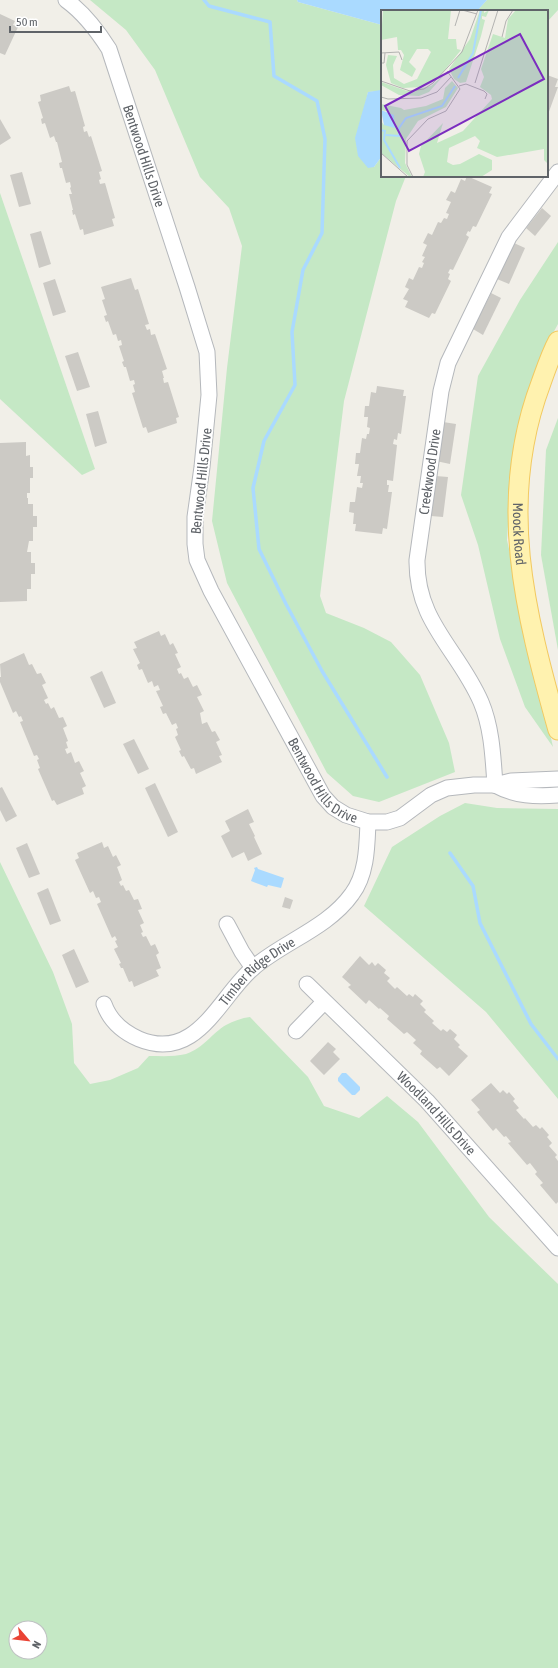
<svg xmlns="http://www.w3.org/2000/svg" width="558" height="1668" viewBox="0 0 558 1668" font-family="'Asap Condensed',sans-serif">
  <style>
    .green { fill: #c5e8c5; fill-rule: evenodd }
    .water { fill: #aadaff }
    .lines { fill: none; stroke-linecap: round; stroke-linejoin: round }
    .stream { stroke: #aadaff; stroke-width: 3.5 }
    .building { fill: #cccac5 }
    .minor-casing { stroke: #b5b8bc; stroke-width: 17 }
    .major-casing { stroke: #f2c960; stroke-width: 21 }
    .minor { stroke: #fff; stroke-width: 15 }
    .major { stroke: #fff2af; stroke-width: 19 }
    .labels { text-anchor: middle; stroke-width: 3.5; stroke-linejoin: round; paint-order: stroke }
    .street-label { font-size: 14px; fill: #5f6368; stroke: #fff }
    .inset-river { fill: none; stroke: #aadaff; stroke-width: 2 }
    .inset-road { fill: none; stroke: #b3b3b1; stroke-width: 1 }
    .view { fill: #7b2cbf; fill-opacity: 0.15; stroke: #7b2cbf; stroke-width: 2 }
    .inset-edge { fill: none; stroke: #5f6368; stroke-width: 2 }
  </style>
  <rect width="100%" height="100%" fill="#f1efe8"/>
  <g class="green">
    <path d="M90,0H297L298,2L382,25V91L368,92L365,106L374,167L382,156V176H406L396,201L344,401L320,596L326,613L364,628L391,642L420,675L449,743L455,772L379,802L353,796L327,773L227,583L212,521L227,368L242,246L229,208L200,177L155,70L126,30Z"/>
    <path d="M487,0H558V10L547,22V11H477Z"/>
    <path d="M0,193L95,469L82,475L0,399Z"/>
    <path d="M558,242V324L552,335L511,480L507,540L553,747L525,707L500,639L478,545L461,495L478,376L520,300Z"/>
    <path d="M558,418V650L541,555L546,450Z"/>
    <path d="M465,803L497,808L558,809V1099L486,1012L364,906L392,847L440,816Z"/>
    <path d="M0,862L53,972L72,1024L74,1063L90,1084L110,1080L138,1068L149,1056C161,1056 174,1057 186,1054C204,1048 212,1033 226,1025C233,1021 242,1018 250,1017L308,1077L324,1106L359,1118L387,1096L418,1122L489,1217L558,1284V1668H0ZM16,1628H40V1652H16Z"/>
  </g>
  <g class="water">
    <path d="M297,0H487L477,11H382V25L298,2Z"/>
    <path d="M381,90L382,156L374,167L368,168L358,156L355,138L368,92Z"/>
    <path d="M257,867L258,869L284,878L281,888L268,885L267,887L251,881L255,870L254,868Z"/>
    <path d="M342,1073H346L360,1087V1090L355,1095H352L338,1081V1078Z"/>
  </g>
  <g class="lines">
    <g class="stream">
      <path d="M204,0L209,6L270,22L274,76L317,101L325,139L322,233L303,270L292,332L295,385L264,441L253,488L259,549L286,604L322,671L387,777"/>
      <path d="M450,853L473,886L480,923L531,1024L558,1059"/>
    </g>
  </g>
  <g class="building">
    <path d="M0,14L15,21L13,25L18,27L5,55L0,53Z"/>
    <path d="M547,75L558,79L555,87H558L547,117Z"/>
    <path d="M69,86L71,92L75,91L85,126L83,127L84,132L87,131L89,137L91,136L102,171L99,172L101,179L99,180L100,184L105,183L115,218L112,219L114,226L84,235L83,229L80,230L75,214L73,215L72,210H73L69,194H72L70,188L71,187L70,182L66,183L62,168H60L59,163L62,162L57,142H56L54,136L50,138L45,123L42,124L41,119L43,118L38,102L41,101L40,95Z"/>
    <path d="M0,119L11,138L0,145Z"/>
    <path d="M22,172L31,204L19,207L10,175Z"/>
    <path d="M467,176L492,187L489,193L492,194L476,227L473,226L470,232L468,231L466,235L469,237L453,270L450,269L448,273L450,274L448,279L451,281L435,314L432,313L429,318L405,307L408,301L403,299L409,289L405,287L409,278L413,280L419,267L422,268L424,263L422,262L425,257L422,256L427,245L423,243L428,233L432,235L438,222L441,223L444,218L447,219L449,214L446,213L451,202L446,200L451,191L455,193L461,179L465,181Z"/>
    <path d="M542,208L551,216L535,236L526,228Z"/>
    <path d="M41,231L51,264L39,268L30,234Z"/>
    <path d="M514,243L525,248L509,284L497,279Z"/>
    <path d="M131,278L135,290L138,289L149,324L145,325L147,330L150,329L151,335L155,334L167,369L162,371L164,378H163L164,383L168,382L179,417L176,418L177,423L148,433L146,427L143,428L132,393L135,392L133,385L135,384L134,380L130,381L126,367H124L122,362L124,361L119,346L122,345L121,340L118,341L116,334L113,335L108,321L106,322L104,316L107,315L102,300L105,299L101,287Z"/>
    <path d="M55,279L66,312L53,316L43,283Z"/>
    <path d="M491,293L501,298L483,335L473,329Z"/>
    <path d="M78,352L90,387L77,391L65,356Z"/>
    <path d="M377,386L404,390L403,396H406L401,434L398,433L397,440L394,439L393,444L397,445L393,481L387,480V485H389L388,492H392L387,529L383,528L382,534L355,531L356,524H353L354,513L349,512L350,502H355L357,487L362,488L363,483H360L361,476H357L359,464H355L356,453H360L362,438L366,439L367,434H369L370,428L367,427L368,417H364L365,406H369L371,392L376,393Z"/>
    <path d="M98,411L107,443L95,447L86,414Z"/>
    <path d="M443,422L456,424L450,464L436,461Z"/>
    <path d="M26,442V456L30,455V467H33V478H30V493H27V498H28V504H33V516H37V527H33V541H29L27,552H31V563H35V574H31V589H27V601L0,602V443Z"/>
    <path d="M436,476L448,477L443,517L431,516Z"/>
    <path d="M159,631L161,636L165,634L170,645L173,643L178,653L175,654L181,667L177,669L179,674L181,673L184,679L188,677L193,687L197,685L202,695L197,697L204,711L200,713L202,724L207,722L212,732L215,731L220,740L216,742L222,755L219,756L222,762L196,774L194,768L191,769L184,756L182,757L179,751L181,750L175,737L178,735L176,729L178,728L176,723L172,725L166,713L163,714L160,707L163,706L156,691L160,690L158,685L154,687L152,681L148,683L142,669L139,670L137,665L140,663L133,649L137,648L134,642Z"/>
    <path d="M24,653L29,665L32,664L37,674L41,673L46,683L42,685L48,698L44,700L46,704L48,703L51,709L54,707L59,718L63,717L67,726L63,728L68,741L66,742L68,748L65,749L67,754L71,752L75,763L79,761L84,771L80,773L86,786L82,788L84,794L57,805L54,800L52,801L38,769L40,768L37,760L39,759L37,755L34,756L20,722L23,721L21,716L19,717L16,711L13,713L0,682V677H1L0,664Z"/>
    <path d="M102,671L116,703L104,708L90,677Z"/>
    <path d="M134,739L149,769L138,774L123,744Z"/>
    <path d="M155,783L178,832L168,837L145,788Z"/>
    <path d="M2,787L17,816L6,822L0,810V788Z"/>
    <path d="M248,809L254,822L249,824L255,836L254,837L262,854L248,861L244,852L232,858L221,836L230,831L225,821Z"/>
    <path d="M102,842L104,848L108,846L113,857L116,855L121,865L117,867L122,880L119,882L121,886L123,885L126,891L129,890L134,900L138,899L142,909L138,910L144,923L140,925L143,932L141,933L143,937L146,936L151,946L155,944L159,953L156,955L161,968L156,970L159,976L134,987L132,981L129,982L123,968H121L119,964L121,963L114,949L118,947L115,941L117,940L115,936L112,938L97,904L101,902L99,897L96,898L93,891L90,893L75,860L79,858L77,853Z"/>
    <path d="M27,843L40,874L29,878L16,848Z"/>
    <path d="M48,888L61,921L50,925L37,893Z"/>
    <path d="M285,897L293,900L290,909L282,907Z"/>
    <path d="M74,949L89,982L76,988L62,955Z"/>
    <path d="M360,956L369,965L372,962L375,966L378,963L386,970L384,973L390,978L387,981L395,989L397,987L407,996L409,994L413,997L415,994L423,1001L420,1004L426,1010L424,1012L434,1021L432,1023L441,1031L443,1029L447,1032L450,1029L457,1035L454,1039L460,1045L458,1047L468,1056L449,1076L440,1067L437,1069L420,1054L422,1051L413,1043L416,1040L407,1032L404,1034L387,1019L389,1016L380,1008L379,1009L369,1000L366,1004L348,987L351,985L342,977Z"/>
    <path d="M328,1042L336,1049L333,1052L340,1059L324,1075L310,1061Z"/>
    <path d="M491,1083L500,1093L503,1090L507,1094L509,1092L515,1099L513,1101L519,1108L516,1110L524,1119L525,1118L533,1127L536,1125L540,1129L542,1127L549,1135L547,1137L552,1143L549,1146L557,1155L555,1157L558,1161V1202L556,1204L540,1185L543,1183L535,1174L537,1172L530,1163L527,1165L508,1143L511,1142L506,1136L504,1137L496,1128L493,1131L477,1112L480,1110L471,1100Z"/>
  </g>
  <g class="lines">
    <defs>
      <g id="minor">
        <path id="s1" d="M66,0C84,13 97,30 109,49L187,287L207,352L209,395L202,467L195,517V544L197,560L211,591L323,796L333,807L346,815L368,822H387L400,818L431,795L447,788L474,785H495L511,781L558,779"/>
        <path id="s2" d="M495,785C493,757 492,728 481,702C458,649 416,622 417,560L441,391L448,363L509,237L558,172"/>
        <path d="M495,785C515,796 536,797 558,795"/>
        <path d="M227,924L242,952L253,968"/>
        <path id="s3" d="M307,984L427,1101L558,1248"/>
        <path id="s4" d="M104,1004C110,1021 123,1032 139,1039C197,1063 219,997 253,968C283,942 328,928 352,894C367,874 367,846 368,822"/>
        <path d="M296,1031L324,1002"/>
      </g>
      <g id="major">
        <path id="s5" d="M558,341C551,354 546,369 541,383C496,502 525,612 558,730"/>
      </g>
    </defs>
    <use href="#minor" class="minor-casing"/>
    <use href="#major" class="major-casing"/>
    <use href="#minor" class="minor"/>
    <use href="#major" class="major"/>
  </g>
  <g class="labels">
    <g class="street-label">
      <text dy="5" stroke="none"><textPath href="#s1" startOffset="178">Bentwood Hills Drive</textPath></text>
      <text dy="5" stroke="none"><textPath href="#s2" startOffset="332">Creekwood Drive</textPath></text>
      <text transform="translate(201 481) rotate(-84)" y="5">Bentwood Hills Drive</text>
      <text dy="5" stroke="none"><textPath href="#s5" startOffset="199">Moock Road</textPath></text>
      <text dy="5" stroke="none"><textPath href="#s1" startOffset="849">Bentwood Hills Drive</textPath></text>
      <text dy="5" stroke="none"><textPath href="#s4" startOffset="198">Timber Ridge Drive</textPath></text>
      <text dy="5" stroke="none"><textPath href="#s3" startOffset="183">Woodland Hills Drive</textPath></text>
    </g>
  </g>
  <g transform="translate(381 10)">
    <rect width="167" height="167" fill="#f1efe8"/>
    <path d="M2,0H70L67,29H75L76,39L80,40L59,66L41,77L22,78L10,73L5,55L7,45L16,46L12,55L13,68L23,74L36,69L50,42L47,39H36L28,52L35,59L31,67L19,60L23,45L20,40H17L16,27L0,30ZM99,0H103V3L108,0L105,7L101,6V9L104,10L100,26L85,72L79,73L73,69L68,59L89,29ZM135,0H167V154L163,150V139L116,147L96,138L99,131L94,126L68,138L66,152L72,155L79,154L98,144L111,150V160L100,167H42L44,162L38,144L40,136L62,113L56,133L82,121L111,89L110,85L99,77L103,67L100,59L112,24L124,28L127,9ZM64,64L48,82L38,86L18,85L0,75V72L26,81L50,76ZM71,71L77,78L65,97L37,111L25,129L24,153L31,167H29L0,143V111L3,115L9,102L0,100V94L20,98L23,100L45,96L62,89L64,78Z" fill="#c5e8c5"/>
    <path d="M0,100L13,105L14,118L3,115Z" fill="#aadaff"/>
    <path class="inset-river" d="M77,68L92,43L100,0M0,120L4,121L3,130L19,158M5,125L18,126V118L25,108L61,96L74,76"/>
    <path class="inset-road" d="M81,0L96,4M74,16L79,0M121,27L125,11L132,0M0,43L18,42L21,50M0,53H3L4,43M0,71L29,81L43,79L52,73L81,42L97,0M94,73L117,0M78,76L85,74L103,81L106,84L104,89M0,87L7,89L40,88L56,82L70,67M0,143L27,167M32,167L26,155V131L47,109L65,101L79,79L66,61"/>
    <path class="view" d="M139,24L163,69L28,141L4,96Z"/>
    <rect width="167" height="167" class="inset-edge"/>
  </g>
  <g transform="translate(28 1640) rotate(118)"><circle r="19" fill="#ffffff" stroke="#bfc1c3"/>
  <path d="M0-3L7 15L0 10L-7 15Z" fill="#ea4335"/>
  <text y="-6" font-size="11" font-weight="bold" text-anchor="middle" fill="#5f6368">N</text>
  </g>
  <path d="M10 26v6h91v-6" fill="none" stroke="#5f6368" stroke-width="2"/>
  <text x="16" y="26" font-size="12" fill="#5f6368" stroke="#ffffff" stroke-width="3" paint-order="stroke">50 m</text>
</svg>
